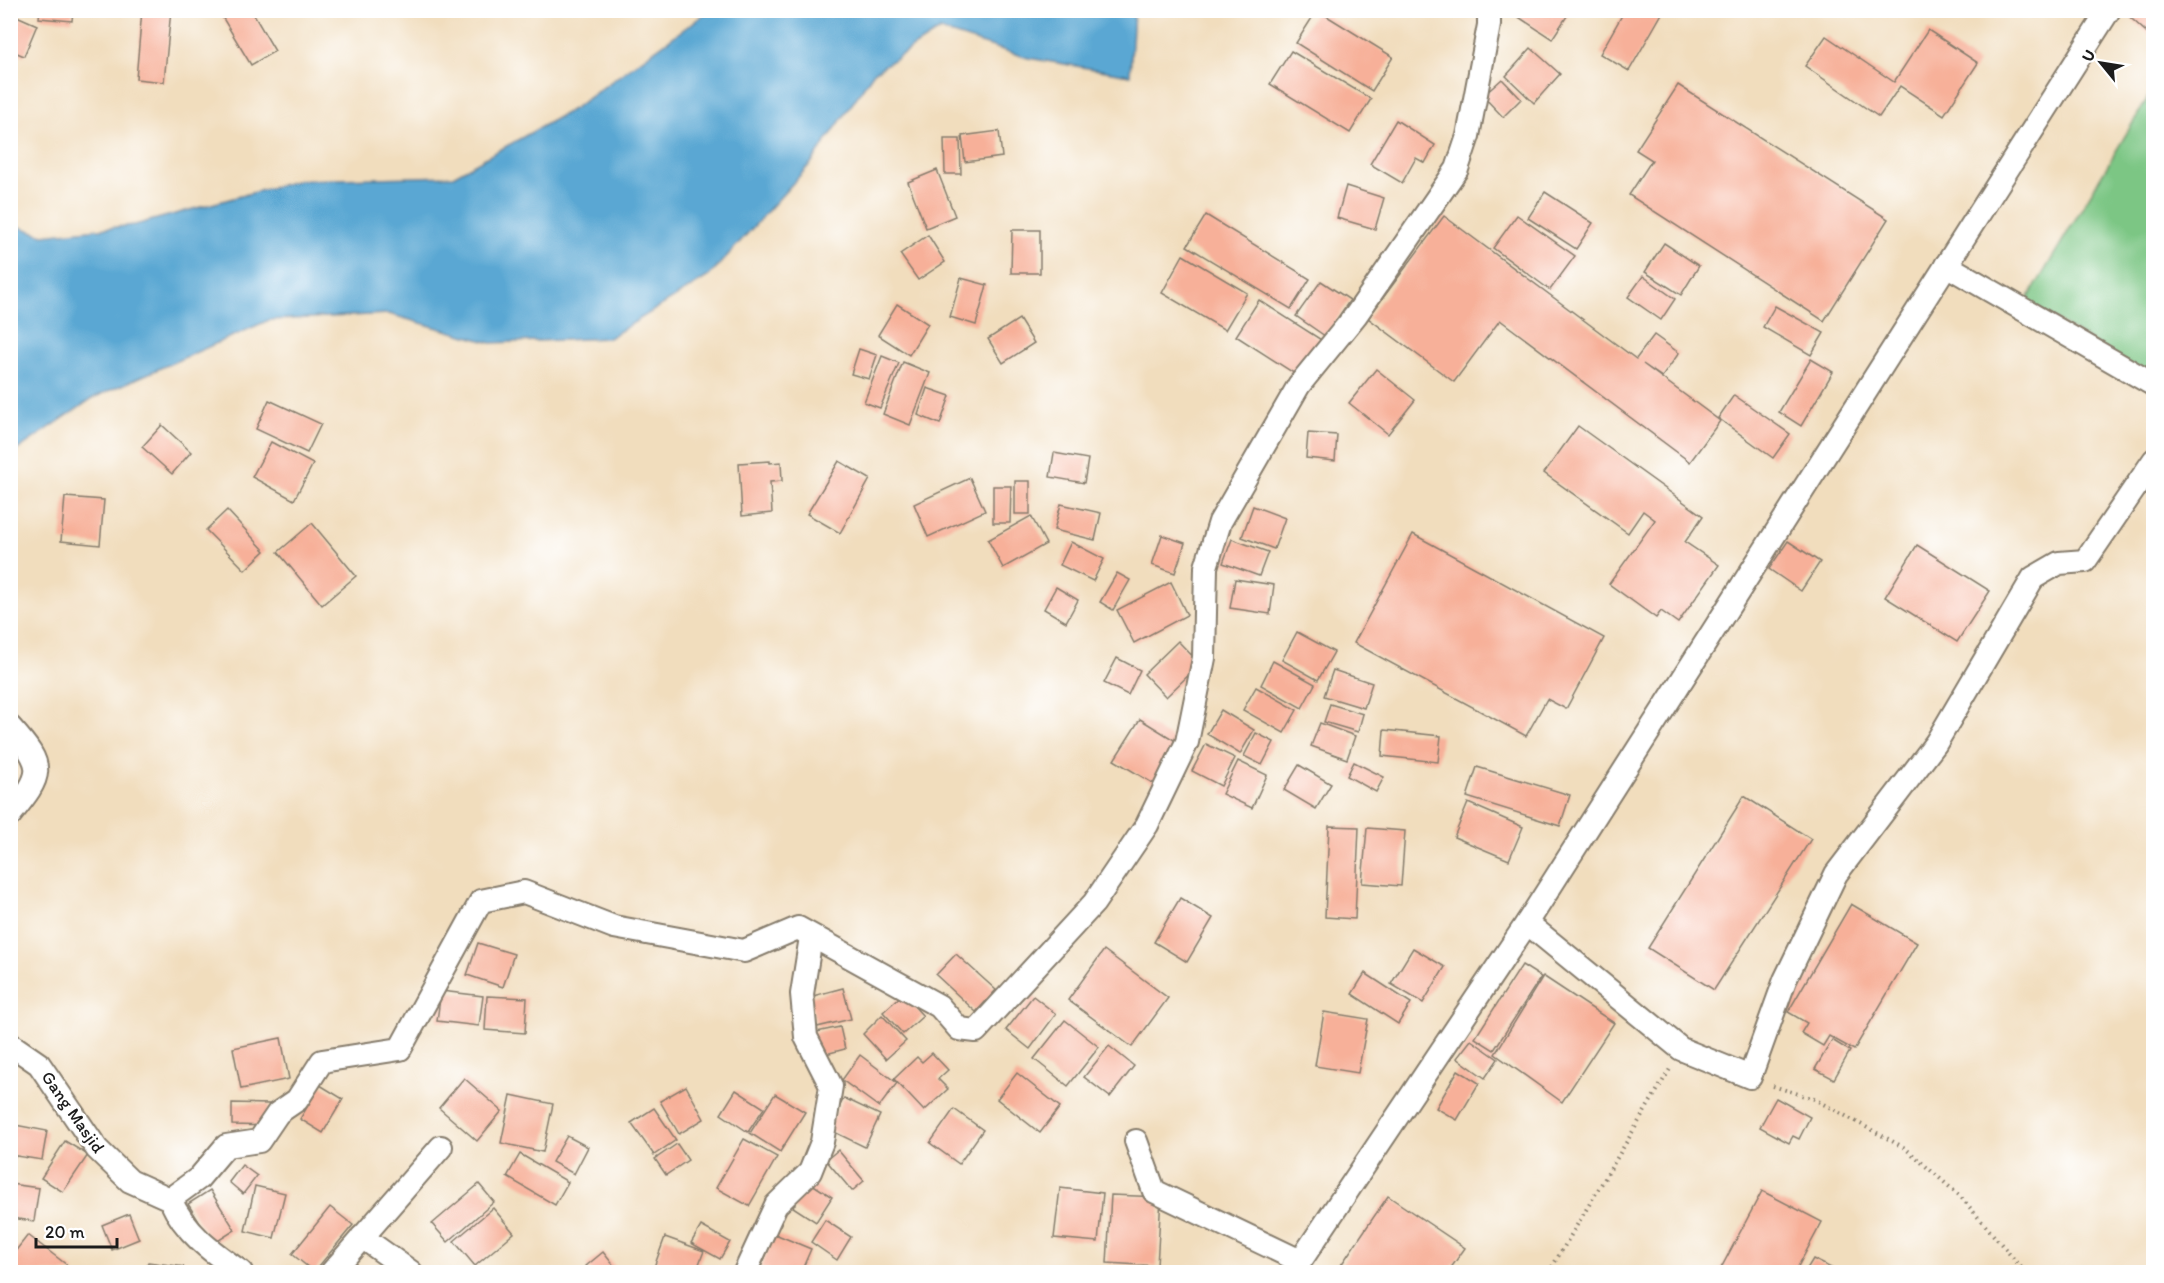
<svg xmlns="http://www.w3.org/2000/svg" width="2164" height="1283" viewBox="0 0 2164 1283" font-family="Itim,sans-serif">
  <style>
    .green { fill: #7cc684; stroke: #4c7150; stroke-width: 1.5 }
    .water { fill: #5aa7d3; stroke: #3b6278; stroke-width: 1.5 }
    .building { fill: #f7b099 }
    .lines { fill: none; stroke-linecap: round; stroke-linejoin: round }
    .street-casing { stroke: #867c6c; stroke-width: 26 }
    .path { stroke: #867c6c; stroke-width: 4; stroke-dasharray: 1.5 4.5; stroke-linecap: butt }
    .street { stroke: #fff; stroke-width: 22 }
    .labels { text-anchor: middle; stroke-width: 6; stroke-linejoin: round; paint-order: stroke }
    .street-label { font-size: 18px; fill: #1c1c1c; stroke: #fff }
  </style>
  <rect width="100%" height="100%" fill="#fff"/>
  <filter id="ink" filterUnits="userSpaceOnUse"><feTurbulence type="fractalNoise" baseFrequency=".0167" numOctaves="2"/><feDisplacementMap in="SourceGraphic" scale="12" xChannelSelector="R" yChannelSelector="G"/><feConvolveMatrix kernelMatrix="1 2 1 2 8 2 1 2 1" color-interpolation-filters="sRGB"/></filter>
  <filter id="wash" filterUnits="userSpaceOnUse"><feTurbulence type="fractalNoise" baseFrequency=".008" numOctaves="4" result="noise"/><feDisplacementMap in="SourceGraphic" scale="24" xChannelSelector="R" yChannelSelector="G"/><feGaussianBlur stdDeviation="1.35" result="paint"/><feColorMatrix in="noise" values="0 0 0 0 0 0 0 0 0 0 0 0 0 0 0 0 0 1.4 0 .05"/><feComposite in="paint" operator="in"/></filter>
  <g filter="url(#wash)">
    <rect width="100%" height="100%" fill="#f1ddbd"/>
    <path class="green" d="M2153,89V379L2026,302Z"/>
    <path class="water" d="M709,11H1134L1130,75L1028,58L940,30L874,72L812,162L709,276L609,338L491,343L389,314L269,320L93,398L11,454V224L43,235L135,225L299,180L453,176L573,109Z"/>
    <g id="blocks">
      <g class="building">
        <path d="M40,10H73L72,21L39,18Z"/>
        <path d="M142,10H171L164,82L136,79Z"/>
        <path d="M218,10H251L275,51L251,65Z"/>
        <path d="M1317,10L1393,57L1372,91L1296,43Z"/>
        <path d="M1508,10H1571L1552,39Z"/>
        <path d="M1625,10H1664L1629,71L1600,54Z"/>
        <path d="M2122,10H2154V39Z"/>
        <path d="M10,13L37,25L24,56L10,50Z"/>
        <path d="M1928,30L1978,63L1944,115L1900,86L1879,117L1805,66L1826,36L1894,82Z"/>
        <path d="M1531,48L1560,74L1534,103L1506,76Z"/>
        <path d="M1291,51L1371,99L1350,133L1270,84Z"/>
        <path d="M1502,79L1521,99L1503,117L1483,96Z"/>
        <path d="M1678,85L1888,219L1824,321L1629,195L1652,160L1636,150Z"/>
        <path d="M1396,120L1435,145L1425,163L1416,158L1402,183L1370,164Z"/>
        <path d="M999,131L1002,157L965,162L962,136Z"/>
        <path d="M944,139H960L961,174H945Z"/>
        <path d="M937,170L955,216L926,228L908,182Z"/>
        <path d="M1346,186L1384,198L1375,229L1337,218Z"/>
        <path d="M1545,192L1593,223L1576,249L1528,218Z"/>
        <path d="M1206,215L1310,279L1291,309L1187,246Z"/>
        <path d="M1517,215L1575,256L1550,290L1493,248Z"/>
        <path d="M1444,216L1636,359L1654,335L1679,353L1662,377L1643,364L1720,421L1690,462L1500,320L1454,382L1368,318Z"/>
        <path d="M1012,230H1040V273H1011Z"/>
        <path d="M928,235L945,262L918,280L900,254Z"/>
        <path d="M1664,243L1699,266L1681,295L1645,272Z"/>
        <path d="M1183,255L1247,293L1225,330L1162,293Z"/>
        <path d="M1643,276L1675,299L1661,320L1628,297Z"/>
        <path d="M961,278L987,285L976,325L950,317Z"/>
        <path d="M1321,281L1350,300L1325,336L1296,316Z"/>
        <path d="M1259,300L1326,343L1303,379L1236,336Z"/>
        <path d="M897,304L928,324L909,355L878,335Z"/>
        <path d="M1775,306L1824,333L1811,355L1763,327Z"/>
        <path d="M1019,319L1034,343L1003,363L988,339Z"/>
        <path d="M859,349L877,355L869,379L851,374Z"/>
        <path d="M882,356L899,363L880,408L864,402Z"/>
        <path d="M1811,359L1833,372L1801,426L1779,412Z"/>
        <path d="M903,362L930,373L910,425L883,414Z"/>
        <path d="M1376,369L1415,400L1388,434L1349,403Z"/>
        <path d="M927,388L950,396L940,424L918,415Z"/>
        <path d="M1734,395L1790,434L1773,458L1718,418Z"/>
        <path d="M269,400L321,424L307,453L256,429Z"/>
        <path d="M162,425L191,452L172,474L142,447Z"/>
        <path d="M1578,426L1703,516L1685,542L1719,565L1678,623L1661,611L1656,618L1609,584L1655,520L1643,511L1628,533L1544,473Z"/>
        <path d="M1308,433L1337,435L1335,461L1306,458Z"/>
        <path d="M271,442L313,464L294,500L252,477Z"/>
        <path d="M1054,453L1088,459L1084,483L1050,477Z"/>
        <path d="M770,461V463L781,462L782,481L770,482L772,513L742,516L739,463Z"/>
        <path d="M839,461L870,479L840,533L807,514Z"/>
        <path d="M970,478L985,511L928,537L914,504Z"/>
        <rect x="1015" y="481" width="15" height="33"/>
        <path d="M993,486H1011L1010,523H993Z"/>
        <path d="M65,497L104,500L100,545L61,541Z"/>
        <path d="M1061,504L1101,513L1095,540L1054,530Z"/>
        <path d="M1253,506L1285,518L1274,549L1242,537Z"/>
        <path d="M227,510L265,551L245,570L206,530Z"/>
        <path d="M1031,516L1046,544L1003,568L988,540Z"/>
        <path d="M312,523L356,576L322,605L278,552Z"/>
        <path d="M1413,534L1604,638L1566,709L1547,699L1526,736L1354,643Z"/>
        <path d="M1162,535L1185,543L1175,573L1152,565Z"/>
        <path d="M1232,539L1268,552L1259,576L1223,563Z"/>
        <path d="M1788,541L1820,562L1801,591L1769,569Z"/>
        <path d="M1071,542L1104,559L1093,581L1060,565Z"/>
        <path d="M1917,545L1990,591L1957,642L1885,597Z"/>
        <path d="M1117,573L1130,580L1113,610L1100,602Z"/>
        <path d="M1235,579L1274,585L1270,614L1230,608Z"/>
        <path d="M1171,582L1187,615L1134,643L1117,610Z"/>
        <path d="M1056,587L1078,600L1066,622L1044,609Z"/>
        <path d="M1297,632L1334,652L1318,680L1282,660Z"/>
        <path d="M1178,641L1200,664L1166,697L1144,674Z"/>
        <path d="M1117,658L1140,670L1128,695L1104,683Z"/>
        <path d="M1273,661L1315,684L1302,708L1261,685Z"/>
        <path d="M1333,670L1372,683L1364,708L1324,696Z"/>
        <path d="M1256,687L1297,710L1284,733L1243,710Z"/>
        <path d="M1330,704L1363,714L1358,732L1324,722Z"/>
        <path d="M1221,710L1254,730L1240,754L1207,734Z"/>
        <path d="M1140,719L1179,743L1154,784L1114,760Z"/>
        <path d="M1320,723L1355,736L1347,759L1311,746Z"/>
        <path d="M1384,730L1441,736L1438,762L1382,756Z"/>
        <path d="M1256,733L1274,742L1262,765L1244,756Z"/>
        <path d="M1206,744L1235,758L1221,786L1192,771Z"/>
        <path d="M1238,761L1267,775L1252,808L1222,794Z"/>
        <path d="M1354,762L1384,777L1376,792L1347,776Z"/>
        <path d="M1299,765L1331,784L1316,809L1284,790Z"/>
        <path d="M1477,767L1570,795L1560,826L1467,797Z"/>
        <path d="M1744,796L1811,839L1714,990L1648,948Z"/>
        <path d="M1468,803L1523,827L1509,860L1454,837Z"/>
        <path d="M1329,826L1359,827L1355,919L1325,917Z"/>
        <path d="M1367,828L1405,831L1401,886L1362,883Z"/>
        <path d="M1180,898L1213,918L1187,962L1154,942Z"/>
        <path d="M1851,904L1917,943L1854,1050L1829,1036L1823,1046L1801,1033L1807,1023L1788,1012Z"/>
        <path d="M478,943L514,954L503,987L467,975Z"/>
        <path d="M1413,948L1445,967L1423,1003L1391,984Z"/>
        <path d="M1104,950L1168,998L1132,1047L1068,1000Z"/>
        <path d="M956,954L996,990L976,1012L936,975Z"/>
        <path d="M1522,965L1541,977L1494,1050L1475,1038Z"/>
        <path d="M1365,973L1411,1003L1398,1024L1352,994Z"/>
        <path d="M1543,976L1614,1023L1562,1102L1495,1054Z"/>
        <path d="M843,988L851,1019L817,1027L809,997Z"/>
        <path d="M441,991L483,996L479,1026L437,1021Z"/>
        <path d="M903,994L923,1016L903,1034L883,1012Z"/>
        <path d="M487,996L527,998L525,1033L485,1030Z"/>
        <path d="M1033,996L1056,1014L1030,1049L1006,1030Z"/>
        <path d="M1324,1012L1368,1019L1358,1073L1315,1066Z"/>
        <path d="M882,1015L906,1041L886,1059L863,1034Z"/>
        <path d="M1065,1020L1099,1047L1068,1086L1034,1059Z"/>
        <path d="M840,1027L845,1049L818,1056L812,1033Z"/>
        <path d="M281,1038L289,1079L241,1089L233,1048Z"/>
        <path d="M1471,1040L1498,1059L1485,1078L1457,1058Z"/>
        <path d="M1832,1040L1850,1051L1834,1079L1815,1069Z"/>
        <path d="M1109,1046L1134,1066L1110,1097L1084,1077Z"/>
        <path d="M932,1053L948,1070L938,1079L948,1089L924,1111L894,1079L917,1057L922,1062Z"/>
        <path d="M860,1055L897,1083L879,1107L842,1080Z"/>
        <path d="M1458,1070L1479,1083L1457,1120L1436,1108Z"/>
        <path d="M1017,1073L1060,1107L1040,1133L997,1099Z"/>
        <path d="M464,1078L502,1111L477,1141L439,1108Z"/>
        <path d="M320,1085L343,1099L323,1133L300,1119Z"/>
        <path d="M686,1086L704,1119L679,1134L660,1101Z"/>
        <path d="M736,1090L764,1108L748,1132L721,1114Z"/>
        <path d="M775,1094L805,1112L780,1152L750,1133Z"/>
        <path d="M511,1095L553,1104L543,1152L501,1143Z"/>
        <path d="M844,1098L880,1115L865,1147L828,1129Z"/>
        <path d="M1776,1098L1810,1117L1799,1139L1793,1136L1789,1143L1760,1127Z"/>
        <path d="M232,1103L269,1104L268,1126L232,1125Z"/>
        <path d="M654,1108L676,1140L654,1155L631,1123Z"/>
        <path d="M954,1109L983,1130L959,1164L930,1143Z"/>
        <path d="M10,1124L47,1131L42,1160L10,1155Z"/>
        <path d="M567,1136L588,1147L574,1174L552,1162Z"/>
        <path d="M744,1139L777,1157L749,1206L716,1188Z"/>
        <path d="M65,1141L88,1155L63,1192L41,1178Z"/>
        <path d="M677,1144L688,1160L666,1175L655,1159Z"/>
        <path d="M838,1150L864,1181L852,1191L826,1160Z"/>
        <path d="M520,1154L568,1182L555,1205L507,1177Z"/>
        <path d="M242,1165L257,1176L243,1194L229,1182Z"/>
        <path d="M809,1182L832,1197L816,1222L793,1207Z"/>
        <path d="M10,1184L39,1188L34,1221L10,1218Z"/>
        <path d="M479,1184L494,1202L448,1242L432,1224Z"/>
        <path d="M255,1186L285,1193L274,1238L245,1231Z"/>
        <path d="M1060,1188L1103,1193L1098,1242L1054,1238Z"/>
        <path d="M210,1190L235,1230L213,1244L188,1204Z"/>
        <path d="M1762,1191L1822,1222L1795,1272H1719Z"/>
        <path d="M1111,1195L1161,1197L1157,1266L1107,1263Z"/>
        <path d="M1388,1196L1465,1248L1448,1272H1353L1341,1265Z"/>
        <path d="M330,1207L353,1225L314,1272L292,1254Z"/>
        <path d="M493,1208L514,1233L475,1266L454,1241Z"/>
        <path d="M129,1214L139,1239L112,1250L102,1225Z"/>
        <path d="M825,1220L851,1237L837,1260L811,1242Z"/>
        <path d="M701,1226L730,1242L720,1259L691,1243Z"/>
        <path d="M775,1234L811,1249L801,1272H774L761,1267Z"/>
        <path d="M28,1235L76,1272H19L10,1266V1258Z"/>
        <path d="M665,1237L704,1251L696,1272H669L654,1267Z"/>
        <path d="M603,1252L619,1272H592L586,1266Z"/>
        <path d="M1813,1259L1839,1272H1805Z"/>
        <path d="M148,1262L184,1267L183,1272H146Z"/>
      </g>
    </g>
  </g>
  <g filter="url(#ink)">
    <use href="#blocks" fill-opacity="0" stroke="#867c6c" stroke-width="1.5"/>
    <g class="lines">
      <defs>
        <g id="street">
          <path d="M1946,265L2154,385"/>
          <path d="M10,727C47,768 43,774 10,815"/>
          <path d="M1527,923L1681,1049L1750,1077L1785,980L1836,874L1936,743L2033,578L2059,563L2085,561L2154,460"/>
          <path d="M10,1044L39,1064L97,1149L130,1181L170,1199C185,1233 212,1252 241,1272"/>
          <path d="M1136,1141L1154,1191L1300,1261"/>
          <path d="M170,1199L199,1178L226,1146L259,1141L278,1113L297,1100L322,1061L400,1049L481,901L524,892L614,927L744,951L798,928L939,1006L959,1029L976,1031L1094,903L1147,825L1187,742L1204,658L1206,567L1220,522L1299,385L1356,315L1457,169L1468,136L1489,25V10"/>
          <path d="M362,1237L411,1272"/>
          <path d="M332,1272L441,1147"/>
          <path d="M745,1272L776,1205L810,1172L822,1142L831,1086L806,1037L802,994L811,937"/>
          <path d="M1293,1272L1527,923L2109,10"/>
        </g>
      </defs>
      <use href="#street" class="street-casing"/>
      <g class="path">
        <path d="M1773,1086L1814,1099L1905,1148L1960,1196L2025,1272"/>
        <path d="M1549,1272L1670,1069"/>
      </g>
      <use href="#street" class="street"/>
    </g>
  </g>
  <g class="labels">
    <g class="street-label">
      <text transform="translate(73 1112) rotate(55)" y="6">Gang Masjid</text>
    </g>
  </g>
  <rect width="2164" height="1283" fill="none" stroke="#fff" stroke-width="36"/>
  <g transform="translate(2101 63) rotate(300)" stroke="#ffffff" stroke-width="4.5" paint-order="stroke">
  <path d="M0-4.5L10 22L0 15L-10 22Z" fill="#1c1c1c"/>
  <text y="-9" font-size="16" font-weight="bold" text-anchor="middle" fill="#1c1c1c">U</text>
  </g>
  <path d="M36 1238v9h81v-9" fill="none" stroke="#1c1c1c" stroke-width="3"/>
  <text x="45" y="1238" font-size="18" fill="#1c1c1c" stroke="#ffffff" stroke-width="4.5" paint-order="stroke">20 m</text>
</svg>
